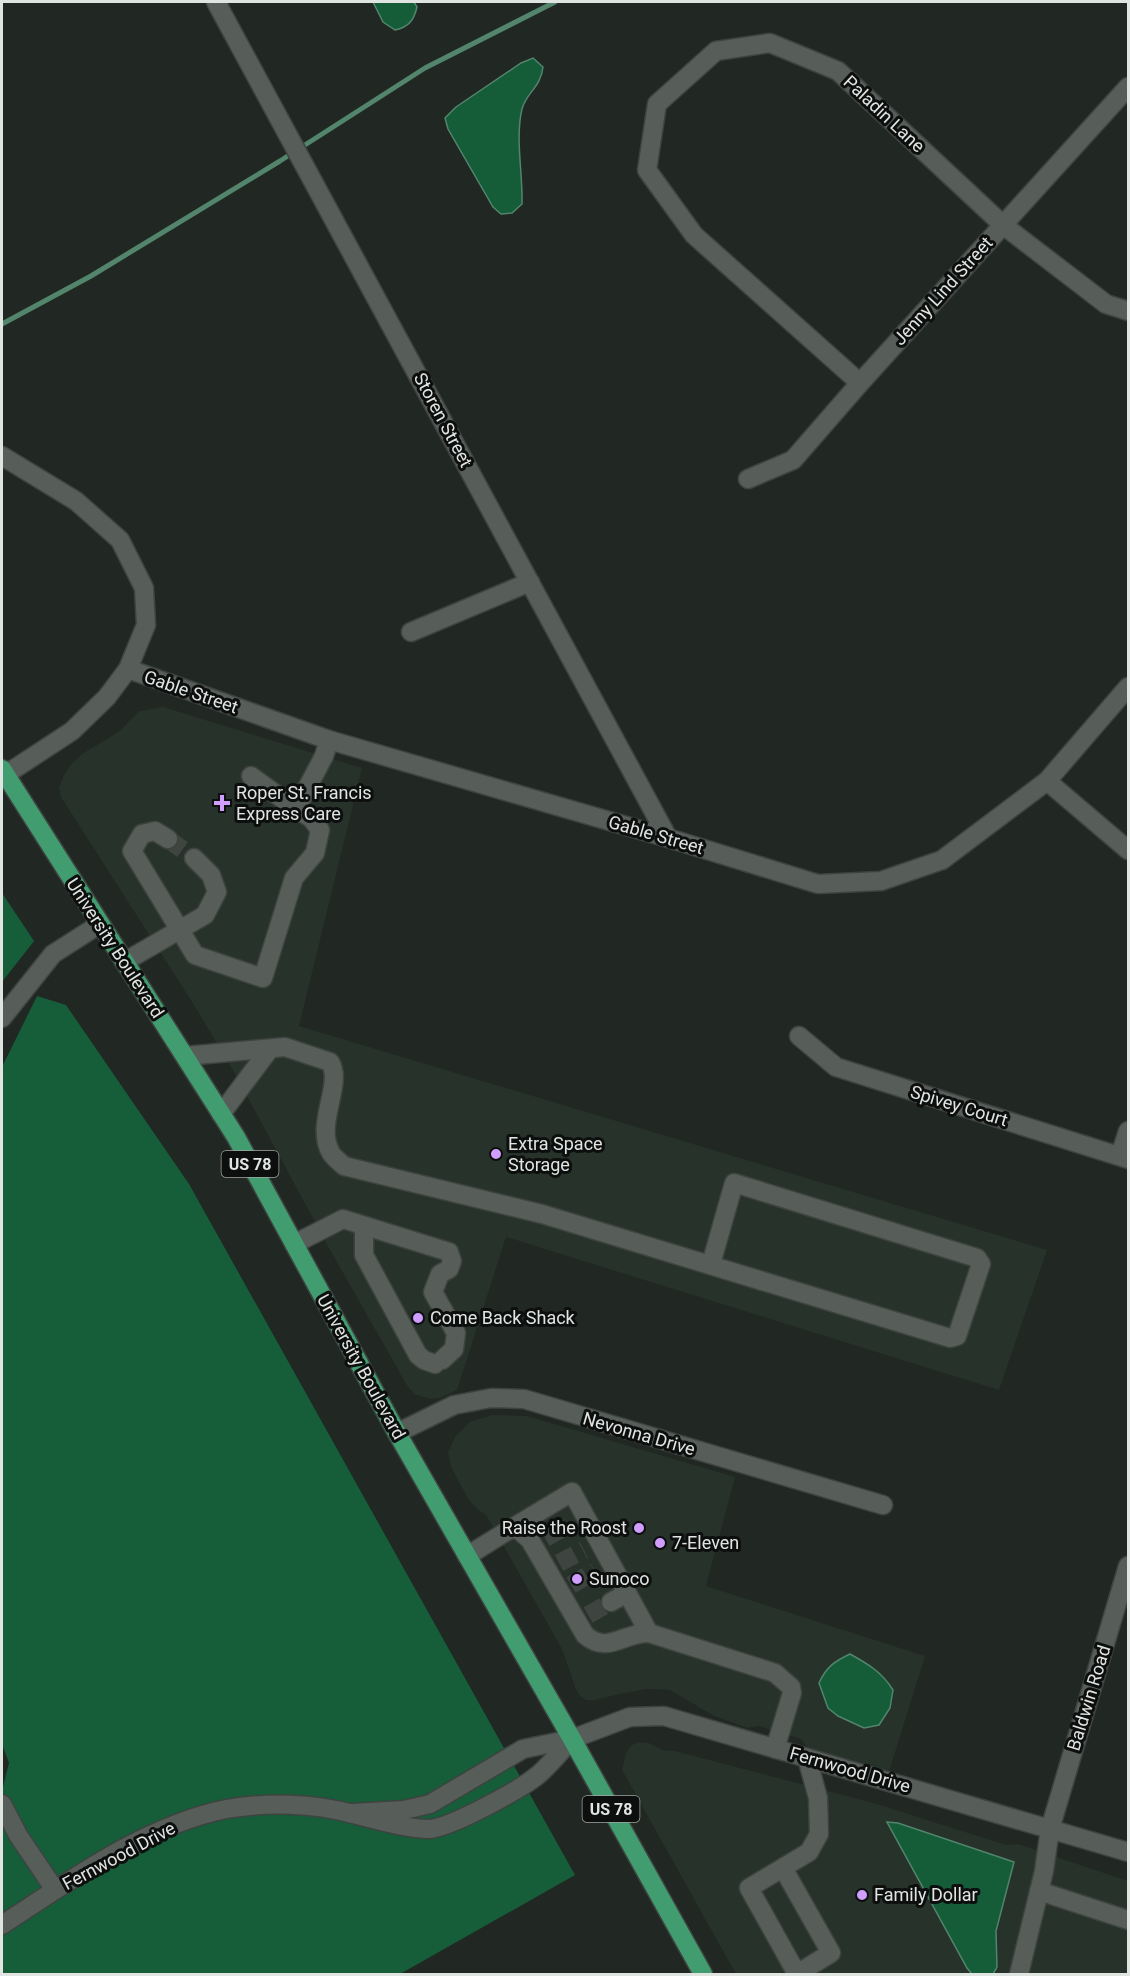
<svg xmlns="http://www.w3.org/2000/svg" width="1130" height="1976" viewBox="0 0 1130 1976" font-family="Roboto,sans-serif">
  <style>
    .built { fill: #26322a }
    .forest { fill: #165d39 }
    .water { fill: #155c39; stroke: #52856c; stroke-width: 1.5 }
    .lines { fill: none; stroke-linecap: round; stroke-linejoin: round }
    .stream { stroke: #52856c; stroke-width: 5 }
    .minor-tunnel { stroke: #3e4440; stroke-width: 18; stroke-dasharray: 18 9; stroke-linecap: butt }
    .minor-casing { stroke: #3e4340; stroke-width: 21 }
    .major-casing { stroke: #3e4340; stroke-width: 21 }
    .minor { stroke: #575e5a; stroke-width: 18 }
    .major { stroke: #419d70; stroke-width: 18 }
    .poi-dot { fill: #cf9eff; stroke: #0d0f0e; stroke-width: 2 }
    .labels { text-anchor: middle; stroke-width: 6; stroke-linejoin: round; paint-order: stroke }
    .shield { fill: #0d0f0e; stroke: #a1a5a2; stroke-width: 1.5 }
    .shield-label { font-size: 16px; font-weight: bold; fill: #e1e5e2 }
    .street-label { font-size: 18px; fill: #e1e5e2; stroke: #0d0f0e }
    .poi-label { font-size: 18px; fill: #e1e5e2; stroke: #0d0f0e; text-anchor: start }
  </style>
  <rect width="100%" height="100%" fill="#212723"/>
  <g class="built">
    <path d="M163,707L362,768L299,1026L1047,1250L999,1390L506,1237L457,1390L440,1398L431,1399L414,1394L408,1387L329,1248L234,1072L194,1005L61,797L59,788L64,775L72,763L82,754L120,731L139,711Z"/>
    <path d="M492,1415L527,1416L735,1477L706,1586L925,1656L888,1775L808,1748L801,1739L759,1726L747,1728L714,1716L670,1690L647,1689L619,1694L595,1700H586L579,1695L575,1687L562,1649L486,1515L477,1509L469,1500L451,1467L448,1452L455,1437L470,1422Z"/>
    <path d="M639,1742L649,1743L662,1750L675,1751L877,1804L1006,1845L1018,1844L1128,1881V1974H736L622,1770L626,1753L632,1745Z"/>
  </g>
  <g class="forest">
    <path d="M2,893L34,941L2,982Z"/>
    <path d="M37,996L66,1005L189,1184L575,1875L400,1974H2V1791L9,1763L2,1744V1067Z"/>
  </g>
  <g class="water">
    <path d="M373,2H414L417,7C414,20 409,27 395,30L383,22Z"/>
    <path d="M533,58L543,67C541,87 526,93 522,109C515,138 523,174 522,204L512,213L501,214L493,207L448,129L445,118L456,107L521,63Z"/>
    <path d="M850,1654C868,1664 882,1672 893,1690L890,1708L879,1725L864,1728L838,1716L828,1708L819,1683C826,1667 835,1661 850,1654Z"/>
    <path d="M887,1822L898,1823L1014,1862L996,1931L997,1967L993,1974H972L967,1968Z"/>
  </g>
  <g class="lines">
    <path class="stream" d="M2,324L91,276L280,161L425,68L555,2"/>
    <g class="minor-tunnel">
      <path d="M168,839L194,858"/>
      <path d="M545,1538L569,1525"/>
      <path d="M559,1563L584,1550"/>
      <path d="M571,1585L595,1571"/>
      <path d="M588,1615L611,1602"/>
    </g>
    <defs>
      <g id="minor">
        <path d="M216,2L668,838"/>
        <path d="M860,383L694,235L647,170L657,104L716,51L770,43L838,71L1003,225L1106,304L1128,311"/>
        <path d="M2,456L76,501L120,540L144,588L146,625L128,669L107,697L72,731L5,775"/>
        <path d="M748,479L793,460L860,383L1128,87"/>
        <path d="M411,632L530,582"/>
        <path d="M128,669L329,740L668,838L818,884L881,881L942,860L1047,781L1128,687"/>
        <path d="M251,776L296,809"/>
        <path d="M1047,781L1128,850"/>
        <path d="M168,839L155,831L142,834L132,851L195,955L263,978L294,878L315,853L320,830L311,818L296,809L324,756L329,740"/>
        <path d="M124,962L205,915L217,892L211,875L194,858"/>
        <path d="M2,1018L53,954L100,924"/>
        <path d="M799,1036L836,1067L1128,1159"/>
        <path d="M185,1056L285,1047L330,1062C344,1084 314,1124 331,1153C334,1158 340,1162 344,1166L542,1214L950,1338L957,1336L981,1264L977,1258L734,1183L711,1264"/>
        <path d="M221,1114L269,1050"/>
        <path d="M1120,1156L1128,1131"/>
        <path d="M364,1226V1255L418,1355L424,1360L435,1364"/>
        <path d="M294,1244L343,1219L449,1252L452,1261L449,1269L440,1274L433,1292L456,1333L454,1349L442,1360"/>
        <path d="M397,1433L454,1405L491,1398L524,1399L883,1505"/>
        <path d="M512,1528L572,1492L649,1633"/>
        <path d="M467,1556L512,1528L520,1531L530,1540L585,1635C608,1655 624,1632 649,1633L775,1673L791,1687L792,1693L775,1749"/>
        <path d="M611,1602L627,1593"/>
        <path d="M2,1804L18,1835L55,1890"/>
        <path d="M352,1813L404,1810L430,1804L523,1749L572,1739L630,1717L664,1716L1128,1852"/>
        <path d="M783,1868L831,1953L797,1974"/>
        <path d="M1039,1891L1128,1920"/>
        <path d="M2,1925C71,1880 144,1826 226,1809C267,1802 313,1803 353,1814C378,1820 402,1828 428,1829C449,1829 521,1789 538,1775C550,1765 561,1751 572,1739"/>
        <path d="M797,1974L749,1888L809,1852L819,1834L818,1798L807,1758"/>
        <path d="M1019,1974L1044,1871L1050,1829L1128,1566"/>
      </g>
      <path id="major" d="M2,769L236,1137L397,1433L572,1739L703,1974"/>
    </defs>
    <use href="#minor" class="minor-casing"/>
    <use href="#major" class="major-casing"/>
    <use href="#minor" class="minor"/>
    <use href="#major" class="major"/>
  </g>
  <g class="poi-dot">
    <path d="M219 794h6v6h6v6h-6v6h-6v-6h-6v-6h6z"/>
    <circle cx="496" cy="1154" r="6"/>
    <circle cx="418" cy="1318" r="6"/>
    <circle cx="639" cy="1528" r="6"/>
    <circle cx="660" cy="1543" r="6"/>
    <circle cx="577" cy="1579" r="6"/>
    <circle cx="862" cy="1895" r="6"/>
  </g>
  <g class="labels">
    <g class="shield">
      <rect x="221.5" y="1151" width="57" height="26" rx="4.5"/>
      <rect x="582.5" y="1796" width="57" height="26" rx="4.5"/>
    </g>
    <g class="shield-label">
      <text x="250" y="1170">US 78</text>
      <text x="611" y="1815">US 78</text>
    </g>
    <g class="street-label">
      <text transform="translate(884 114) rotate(43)" y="6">Paladin Lane</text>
      <text transform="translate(943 291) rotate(-48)" y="6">Jenny Lind Street</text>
      <text transform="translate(443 420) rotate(62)" y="6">Storen Street</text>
      <text transform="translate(191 692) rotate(19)" y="6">Gable Street</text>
      <text transform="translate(656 835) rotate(16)" y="6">Gable Street</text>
      <text transform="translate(115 948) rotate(57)" y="6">University Boulevard</text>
      <text transform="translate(959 1106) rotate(17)" y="6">Spivey Court</text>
      <text transform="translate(361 1367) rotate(61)" y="6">University Boulevard</text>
      <text transform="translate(639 1434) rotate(16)" y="6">Nevonna Drive</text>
      <text transform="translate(1089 1698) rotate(-73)" y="6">Baldwin Road</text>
      <text transform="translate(850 1770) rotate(16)" y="6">Fernwood Drive</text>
      <text transform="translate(119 1856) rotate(-28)" y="6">Fernwood Drive</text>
    </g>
    <g class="poi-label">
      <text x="236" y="799">Roper St. Francis<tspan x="236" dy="21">Express Care</tspan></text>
      <text x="508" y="1150">Extra Space<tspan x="508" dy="21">Storage</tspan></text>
      <text x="430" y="1324">Come Back Shack</text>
      <text x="627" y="1534" text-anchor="end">Raise the Roost</text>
      <text x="672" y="1549">7-Eleven</text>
      <text x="589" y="1585">Sunoco</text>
      <text x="874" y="1901">Family Dollar</text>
    </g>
  </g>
  <rect width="1130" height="1976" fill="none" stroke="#e1e5e2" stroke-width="6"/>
</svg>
